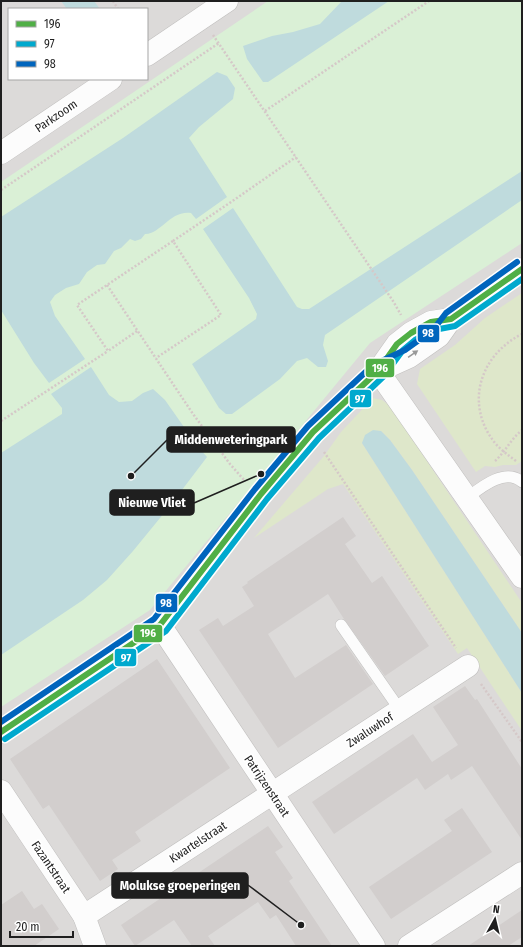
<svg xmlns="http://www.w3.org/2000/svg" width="523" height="947" viewBox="0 0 523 947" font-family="'Fira Sans Condensed',sans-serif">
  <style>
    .residential { fill: #dcdad9; fill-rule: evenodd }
    .grass { fill: #dee7ca }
    .park { fill: #daf0d6 }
    .water { fill: #bfdbdd }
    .building { fill: #d2cecd }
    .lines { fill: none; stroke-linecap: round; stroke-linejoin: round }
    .lane-casing { stroke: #c0bfbe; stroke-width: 12 }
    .street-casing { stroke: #c0bfbe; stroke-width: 23 }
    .path { stroke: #d5c8c8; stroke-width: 2.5; stroke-dasharray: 2 2; stroke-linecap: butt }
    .lane { stroke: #fcfcfc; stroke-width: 11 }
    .street { stroke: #fcfcfc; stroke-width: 22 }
    .bus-1-casing { stroke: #fff; stroke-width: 9 }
    .bus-2-casing { stroke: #fff; stroke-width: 9 }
    .bus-3-casing { stroke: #fff; stroke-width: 9 }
    .bus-1 { stroke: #50af46; stroke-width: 6 }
    .bus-2 { stroke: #00a9ce; stroke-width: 6 }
    .bus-3 { stroke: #0065bd; stroke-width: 6 }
    .oneway { fill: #999 }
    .labels { text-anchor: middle; stroke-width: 3.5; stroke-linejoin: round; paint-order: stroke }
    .street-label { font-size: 12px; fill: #1f1f1f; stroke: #fff }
    .leader { fill: none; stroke: #1f1f1f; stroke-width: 1.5 }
    .callout-dot { fill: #1f1f1f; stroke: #fff; stroke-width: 1.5 }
    .callout { fill: #1f1f1f; stroke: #1f1f1f; stroke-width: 1.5 }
    .callout-label { font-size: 13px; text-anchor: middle; font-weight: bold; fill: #fff }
    .line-badge { stroke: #fff; stroke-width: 1.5 }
    .badge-label { font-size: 11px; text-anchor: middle; font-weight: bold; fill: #fff }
  </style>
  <rect width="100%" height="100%" fill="#edeae8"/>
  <path class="residential" d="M1,1H522V946H1ZM9,9H147V79H9Z"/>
  <g class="grass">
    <path d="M522,293V461L516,465H503L495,467L485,466L476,472L417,384L420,369L455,345L485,318Z"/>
    <path d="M373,398L382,400L390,406L522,603V633L412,470L390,440L381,431L362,443L522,693V731L467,648L458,654L343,484L328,489L254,538L324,456L341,432Z"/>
  </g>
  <path class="park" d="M268,1H522V243L370,343L150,610L1,707V182Z"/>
  <g class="water">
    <path d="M61,1H94L100,9H67Z"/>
    <path d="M342,1H389L268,82H263L247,59L243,46L272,36L293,32L320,24Z"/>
    <path d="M217,72L227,76L235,88L233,99L199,127L189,138L227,197L196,219L191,213C170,210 160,235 145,234L141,239L135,241L130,239L121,248L114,251L105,264L97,265L87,272L79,284L66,288L55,295L50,302L55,316L85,359L49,383L34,363L1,310V217L123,138Z"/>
    <path d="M522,171V200L325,335L323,345L328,361L326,367H318L307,358L297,361L280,379L232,414H226L219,408L192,364L256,319L257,314L249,298L203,229L233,208L297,307L302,309H309Z"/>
    <path d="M91,367L109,395L119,402L132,401L143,393L153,389L165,400L198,447L207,457L169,507L133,551L107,580L83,600L1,655V453L62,414V408L51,394Z"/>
    <path d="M373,430L381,431L390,440L412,470L522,633V693L362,443L365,435Z"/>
  </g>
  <g class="building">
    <path d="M343,517L356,536L345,544L372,583L382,576L429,646L385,676L344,619L328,594L268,634L295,678L346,645L373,684L278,748L199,630L218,618L223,626L254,606L242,587L248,583L247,582Z"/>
    <path d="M157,659L230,768L135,832L141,841L112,860L118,869L100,881L49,805L43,809L10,759Z"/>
    <path d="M465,686L475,700L477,699L522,769V840L472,766L451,780L448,774L425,790L417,778L334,834L312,802L413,734L432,762L458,745L433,707Z"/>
    <path d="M462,808L492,852L391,919L369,887L452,831L444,820Z"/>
    <path d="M268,826L283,847L275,852L293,878L289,881L332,946H296L276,915L270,919L258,902L208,936L215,946H192L174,920L135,946L121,925Z"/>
    <path d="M22,891L34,909L42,904L59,929L34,946H1V905Z"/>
    <path d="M522,910V937L508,946H468Z"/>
  </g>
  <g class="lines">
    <defs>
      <g id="lane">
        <path d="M467,498C480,488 505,467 522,482"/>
        <path d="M341,625L400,710"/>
      </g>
      <g id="street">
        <path d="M147,55L227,1"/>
        <path d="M1,153L111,79"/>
        <path d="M378,371L522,577"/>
        <path d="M378,371L409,357L439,336L451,319L522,269"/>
        <path d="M160,625L374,946"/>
        <path d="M1,732L160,625L261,494L313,432L378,371L397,344L411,333L431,322L451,319"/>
        <path d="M1,791L84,916L95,946"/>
        <path d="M84,916L468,666"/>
        <path d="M409,946L522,873"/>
      </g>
    </defs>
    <use href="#lane" class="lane-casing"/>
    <use href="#street" class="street-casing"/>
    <g class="path">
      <path d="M113,1L118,9"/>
      <path d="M213,35L393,301L401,315"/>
      <path d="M265,111L429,1"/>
      <path d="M1,190L219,43"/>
      <path d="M173,241L234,200L296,157"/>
      <path d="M107,285L193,414L230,464L245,481"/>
      <path d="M137,331L108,351L77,305L173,241L221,315L156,358"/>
      <path d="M1,421L108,351"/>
      <path d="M324,452L456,648"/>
      <path d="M495,461C505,452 511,439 522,430"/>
      <path d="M516,461C508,455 501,450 495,443C464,404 480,355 522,334"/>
      <path d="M481,684L522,742"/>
    </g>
    <use href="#lane" class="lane"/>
    <use href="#street" class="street"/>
    <defs>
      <path id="bus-1" d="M1,732L160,625L261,494L313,432L378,371L397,344L411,333L431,322L451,319L522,269"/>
      <path id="bus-2" d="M5,739L166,631L267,499L319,438L384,376L403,350L415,340L434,330L455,326L522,279"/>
      <path id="bus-3" d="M1,722L154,619L255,489L308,426L373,365L405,350L433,330L446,313L517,262"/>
    </defs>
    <use href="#bus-1" class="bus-1-casing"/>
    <use href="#bus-2" class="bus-2-casing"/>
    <use href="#bus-3" class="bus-3-casing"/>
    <use href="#bus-1" class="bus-1"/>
    <use href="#bus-2" class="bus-2"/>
    <use href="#bus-3" class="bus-3"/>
  </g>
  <defs><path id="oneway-solid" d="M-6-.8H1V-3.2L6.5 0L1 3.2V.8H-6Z"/></defs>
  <use class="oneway" href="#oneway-solid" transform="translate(413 354) rotate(-35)"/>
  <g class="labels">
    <g class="street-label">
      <text transform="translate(56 116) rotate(-34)" y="4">Parkzoom</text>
      <text transform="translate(370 730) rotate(-33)" y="4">Zwaluwhof</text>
      <text transform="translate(267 786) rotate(56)" y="4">Patrijzenstraat</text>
      <text transform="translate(198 842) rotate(-33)" y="4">Kwartelstraat</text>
      <text transform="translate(51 867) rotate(56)" y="4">Fazantstraat</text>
    </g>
  </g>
  <path class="leader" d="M131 476L167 440M261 474L194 503M301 925L248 885"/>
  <g class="callout-dot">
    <circle cx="131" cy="476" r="4"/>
    <circle cx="261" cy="474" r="4"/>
    <circle cx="301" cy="925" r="4"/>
  </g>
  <g class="callout">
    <rect x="167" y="427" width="128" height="25" rx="4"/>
    <rect x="110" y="490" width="84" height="25" rx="4"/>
    <rect x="112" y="873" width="136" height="25" rx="4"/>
  </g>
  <g class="callout-label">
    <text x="231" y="444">Middenweteringpark</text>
    <text x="152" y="507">Nieuwe Vliet</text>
    <text x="180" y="890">Molukse groeperingen</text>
  </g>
  <g class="line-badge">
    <rect x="417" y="324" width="23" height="19" rx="4" fill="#0065bd"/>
    <rect x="365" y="358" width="30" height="20" rx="4" fill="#50af46"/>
    <rect x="349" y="389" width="23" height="19" rx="4" fill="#00a9ce"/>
    <rect x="155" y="593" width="23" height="20" rx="4" fill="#0065bd"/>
    <rect x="133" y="624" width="30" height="19" rx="4" fill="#50af46"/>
    <rect x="114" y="648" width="23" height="19" rx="4" fill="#00a9ce"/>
  </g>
  <g class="badge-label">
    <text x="428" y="337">98</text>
    <text x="380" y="372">196</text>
    <text x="360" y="403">97</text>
    <text x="166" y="607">98</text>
    <text x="148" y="637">196</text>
    <text x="126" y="662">97</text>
  </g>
  <rect width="523" height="947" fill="none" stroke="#1f1f1f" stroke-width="4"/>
  <rect x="8" y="8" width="140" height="72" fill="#ffffff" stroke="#a5a5a5"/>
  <rect x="16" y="21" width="20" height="6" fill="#50af46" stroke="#a5a5a5"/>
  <text x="44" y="28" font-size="12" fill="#1f1f1f">196</text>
  <rect x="16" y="41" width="20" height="6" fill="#00a9ce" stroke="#a5a5a5"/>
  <text x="44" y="48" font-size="12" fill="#1f1f1f">97</text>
  <rect x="16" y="61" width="20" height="6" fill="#0065bd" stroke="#a5a5a5"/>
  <text x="44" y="68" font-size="12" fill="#1f1f1f">98</text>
  <g transform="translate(495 919) rotate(8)" stroke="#ffffff" stroke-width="3" paint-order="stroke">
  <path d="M0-3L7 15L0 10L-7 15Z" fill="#1f1f1f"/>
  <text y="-6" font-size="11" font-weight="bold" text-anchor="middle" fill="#1f1f1f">N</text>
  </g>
  <path d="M10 931v6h63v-6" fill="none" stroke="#1f1f1f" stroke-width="2"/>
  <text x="16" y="931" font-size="12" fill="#1f1f1f" stroke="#ffffff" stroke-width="3" paint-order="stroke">20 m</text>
</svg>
